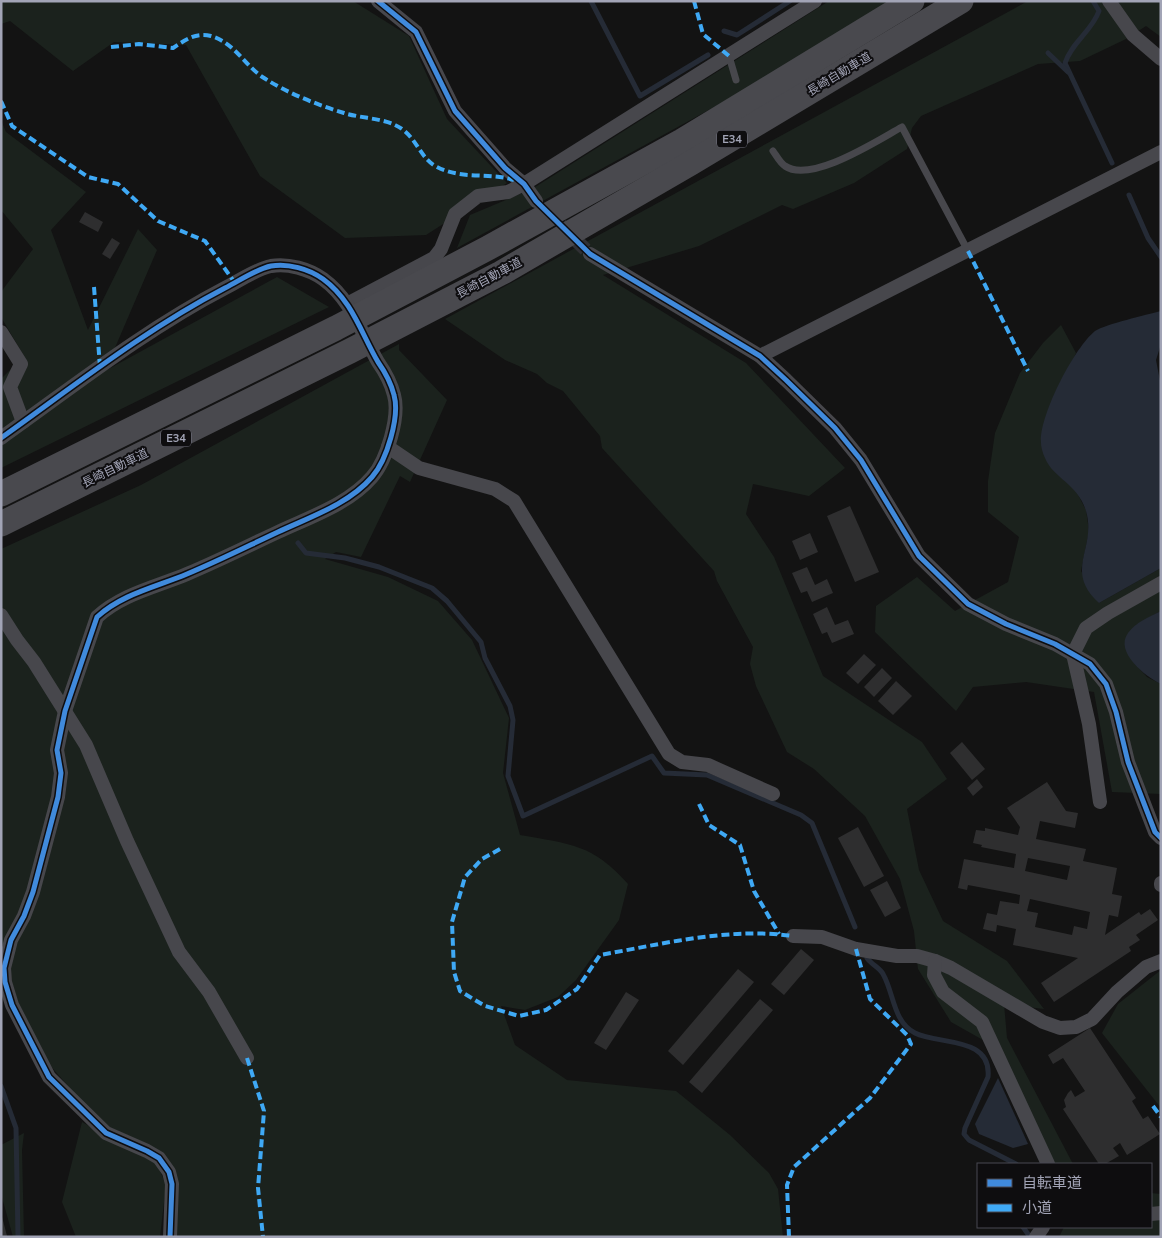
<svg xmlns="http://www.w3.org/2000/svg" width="1162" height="1238" viewBox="0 0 1162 1238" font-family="Mulish,'Noto Sans JP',sans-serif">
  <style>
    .green { fill: #1b221d }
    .water { fill: #252b36 }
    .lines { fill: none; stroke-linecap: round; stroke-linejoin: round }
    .stream { stroke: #252b36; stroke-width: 5 }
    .building { fill: #2e2e2f; fill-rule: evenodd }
    .minor-tunnel { stroke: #303034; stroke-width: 14; stroke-dasharray: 14 7; stroke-linecap: butt }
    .service { stroke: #47474c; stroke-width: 7 }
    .minor { stroke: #47474c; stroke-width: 14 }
    .motorway { stroke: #49494e; stroke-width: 25 }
    .quiet { stroke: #3fa9f5; stroke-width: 4; stroke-dasharray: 8 4; stroke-linecap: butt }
    .cycleway-casing { stroke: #0e0d0f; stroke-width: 8 }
    .cycleway { stroke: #408adc; stroke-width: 5 }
    .labels { text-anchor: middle; stroke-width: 4; stroke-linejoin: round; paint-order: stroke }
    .shield { fill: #0e0d0f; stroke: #767784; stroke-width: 1 }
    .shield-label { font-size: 11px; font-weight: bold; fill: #a2a4b6 }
    .street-label { font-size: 12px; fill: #a2a4b6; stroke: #0e0d0f }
  </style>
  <rect width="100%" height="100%" fill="#131313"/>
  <g class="green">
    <path d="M1,1H353L409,36L447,119L507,183L426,235L345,238L260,176L186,45L114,42L73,71L10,21L1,24Z"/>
    <path d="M829,1H890L769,77L457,248L470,215L532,189Z"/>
    <path d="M1028,1H1161V37L1146,26L1126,39L1080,61L1038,64L921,116L912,128L907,149L854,183L793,209L782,205L699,246L603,275L746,363L845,468L809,496L753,484L746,514L774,557L823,676L922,742L947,779L907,809L919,870L943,921L1007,961L1044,1009L1004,1004L1007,1038L1073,1164H1047L983,1040L951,1022L918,969L914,931L900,879L865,816L814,769L787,752L756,686L750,664L753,647L717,581L714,571L602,448L600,436L563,391L547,383L537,374L505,360L445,319Z"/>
    <path d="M1,120L6,132L86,192L51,230L88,330L138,229L157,250L105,371L277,277L329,307L1,468V379L24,356L1,317V292L33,249L1,210Z"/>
    <path d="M1061,325L1076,353L1046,416L1057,474L1075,489L1086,510L1089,531L1081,571L1099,603L1161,568V611L1136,625L1133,662L1147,677L1161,684V794L1112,792L1094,692L1026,682L973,687L956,711L875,632L876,606L917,577L955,611L1008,582L1019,537L988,512V481L995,433L1020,373L1043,343Z"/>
    <path d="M399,344V350L447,400L410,482L400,476L361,557L336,552L325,559L388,577L438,601L472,640L509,718L503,773L520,835C570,844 593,844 628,884L619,920L576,980L558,997L525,1010L501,1006L515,1045L567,1080L676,1091L730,1135L769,1173L778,1189L783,1237H176L177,1194L143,1142L109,1127L75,1094L48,1063L21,1012L10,975L13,945H1V549L141,485Z"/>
    <path d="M1161,970V1108L1102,1033L1118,1004Z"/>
    <path d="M82,1122L157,1164L166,1185L160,1237H76L62,1202Z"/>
    <path d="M24,1133L22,1150L24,1237H13L1,1194V1145Z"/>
    <path d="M1151,1193L1161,1194V1237H1059L1064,1227H1151Z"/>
  </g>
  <g class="water">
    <path d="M1161,311V344L1156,360L1161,386V568L1099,603C1063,570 1097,549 1086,511C1078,484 1053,478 1045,458C1043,454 1041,447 1041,443C1039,416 1074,348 1095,331C1106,324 1146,315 1161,311Z"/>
    <path d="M1161,611V684C1146,677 1114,652 1128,633C1136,622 1149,617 1161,611Z"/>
    <path d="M998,1078L1028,1144L1013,1148L979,1134L975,1124Z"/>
  </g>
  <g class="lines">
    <g class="stream">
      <path d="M591,1L640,96L708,55"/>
      <path d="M1093,1L1099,11C1092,31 1072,42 1065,63L1112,163"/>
      <path d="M724,31L737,35L790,1"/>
      <path d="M1048,53L1068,72"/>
      <path d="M1129,195L1148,238L1161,257"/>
      <path d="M298,543L306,553L345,558L379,567L432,588L447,601L481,642L485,658L510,706L513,720L508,776L523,816L652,756L664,773L707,775L801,815L812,823L855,927"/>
      <path d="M867,958C872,965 880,968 883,974C894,993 893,1022 915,1033C939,1045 992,1036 988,1077L965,1128L964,1134L969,1140L1016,1164"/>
      <path d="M1,1086L16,1128L18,1237"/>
      <path d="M1023,1227L1030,1237"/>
    </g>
  </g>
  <g class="building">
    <path d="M85,212L103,222L98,232L79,222Z"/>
    <path d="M112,238L120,243L110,259L102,254Z"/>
    <path d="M850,506L879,572L855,582L827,516Z"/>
    <path d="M810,533L818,552L800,560L792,541Z"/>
    <path d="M807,567L815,585L827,579L833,593L812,602L807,591L801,593L792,573Z"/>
    <path d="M827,607L835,625L848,620L854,634L832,643L827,632L822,634L813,614Z"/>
    <path d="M864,654L876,665L858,684L846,673Z"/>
    <path d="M882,668L892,678L874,697L864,687Z"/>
    <path d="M896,681L912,696L893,715L878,701Z"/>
    <path d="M962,742L985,769L972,780L950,753Z"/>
    <path d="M977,779L983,787L973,796L967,788Z"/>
    <path d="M1047,782L1066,811L1078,813L1075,828L1040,821L1036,839L1086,849L1083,861L1117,868L1112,894L1122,896L1118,917L1109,915L1105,935L1139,912L1141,915L1150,909L1158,920L1136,935L1140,940L1129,947L1131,951L1054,1002L1041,983L1078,958L1013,945L1016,929L997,925L996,932L983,929L987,913L997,915L1000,901L1019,904L1020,895L968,885L967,890L958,888L964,859L1014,868L1016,854L981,847L982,845L973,843L976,830L985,831V828L1018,835L1020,827L1007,808ZM1028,858L1070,866L1067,880L1025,871ZM1030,899L1090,912L1087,929L1074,926L1072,935L1035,927L1038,913L1027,911Z"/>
    <path d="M858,827L884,876L864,887L838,838Z"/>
    <path d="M887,881L901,908L885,917L870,890Z"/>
    <path d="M801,949L814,960L784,995L771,984Z"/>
    <path d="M738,969L754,982L683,1065L668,1051Z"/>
    <path d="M626,992L639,1000L606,1050L594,1043Z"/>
    <path d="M760,999L773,1010L702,1093L689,1082Z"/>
    <path d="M1090,1028L1136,1098L1132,1101L1143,1119L1148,1116L1160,1134L1127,1155L1120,1143L1113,1148L1119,1156L1105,1164H1099L1063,1109L1066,1107L1064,1100L1068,1093L1071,1090L1075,1097L1085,1091L1063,1058L1053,1064L1048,1055Z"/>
    <path d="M1,1213L7,1236L4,1237H1Z"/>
  </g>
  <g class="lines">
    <path class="minor-tunnel" d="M546,210L590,254"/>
    <g class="service">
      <path d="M729,56L736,80"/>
      <path d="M773,151C776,155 780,163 785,166C811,184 878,140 902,127L968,251"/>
    </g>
    <g class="minor">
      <path d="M378,1L416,32L455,111L505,168L524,184L536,201"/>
      <path d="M1109,1L1133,35L1161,59"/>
      <path d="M590,254L760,356L786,380L835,428L861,460L919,556L968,604L1006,624L1055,644L1090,664L1106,684L1116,712L1128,762L1155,832L1161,838"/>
      <path d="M349,303L434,258L441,249L455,214L478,196L508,192L524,184L815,1"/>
      <path d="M1,332L21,364L10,387L23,422"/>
      <path d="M760,356L1161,152"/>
      <path d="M1,438C74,386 146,329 225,288C239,281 256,269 271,266C288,263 309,269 323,279C352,300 361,333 378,362C385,372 391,383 394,395C400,416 387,460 372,477C349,504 310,517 278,532C248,546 218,561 187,574C156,587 122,594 97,617L65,711L57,750L61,773L58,797L33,892L24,916L11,940L4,968L5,982L12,1005L49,1077L106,1133L147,1151L159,1158L169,1172L172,1184L170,1237"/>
      <path d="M388,447L419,468L495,489L514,501L669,754L682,762L708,765L773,794"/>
      <path d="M1,615L17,640L34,662L86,745L127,841L179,952L209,992L247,1058"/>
      <path d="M1100,802L1089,724L1073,654L1086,628L1108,613L1161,583"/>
      <path d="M1161,883V885"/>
      <path d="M793,936L822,937L856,949L897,956H917L935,961L951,968L1043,1022L1060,1028L1076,1027L1092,1019L1117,992L1146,967L1161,961"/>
      <path d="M935,961L934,975L943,992L982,1022L1048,1164"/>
      <path d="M1151,1214L1161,1213"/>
      <path d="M1036,1237L1043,1227"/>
    </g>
    <g class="motorway">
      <path d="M1,494L336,328L488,248L682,141L912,1"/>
      <path d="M1,524L350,351L501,273L691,163L961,1"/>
    </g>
    <g class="quiet">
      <path d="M694,1L703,34L729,56"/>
      <path d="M111,47L139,44L173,48C185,40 196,32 211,36C235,43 245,66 264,78C287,93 318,105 344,113C360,118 380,118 395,125C417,135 418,157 437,167C462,180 489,172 514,180"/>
      <path d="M1,101L12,126L88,177L118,184L158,221L205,241L235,283"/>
      <path d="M968,251L1028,371"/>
      <path d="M94,287L100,367"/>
      <path d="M699,804L709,825L740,845L754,891L779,934"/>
      <path d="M500,849L482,859L465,877L452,922L454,972L460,991L485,1006L519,1016L546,1010L577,989L600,955C663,944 728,927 793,936"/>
      <path d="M247,1058L264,1111L258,1188L263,1237"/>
      <path d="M1153,1106L1161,1117"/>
      <path d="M789,1237L787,1185L794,1167L870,1098L911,1044L907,1035L870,999L856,949"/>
    </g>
    <defs>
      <g id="cycleway">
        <path d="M378,1L416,32L455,111L505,168L524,184L536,201L590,254L760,356L786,380L835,428L861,460L919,556L968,604L1006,624L1055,644L1090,664L1106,684L1116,712L1128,762L1155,832L1161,838"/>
        <path d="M1,438C74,386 146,329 225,288C239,281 256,269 271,266C288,263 309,269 323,279C352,300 361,333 378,362C385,372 391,383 394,395C400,416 387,460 372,477C349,504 310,517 278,532C248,546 218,561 187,574C156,587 122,594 97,617L65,711L57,750L61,773L58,797L33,892L24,916L11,940L4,968L5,982L12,1005L49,1077L106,1133L147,1151L159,1158L169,1172L172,1184L170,1237"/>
      </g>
    </defs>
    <use href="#cycleway" class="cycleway-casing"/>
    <use href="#cycleway" class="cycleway"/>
  </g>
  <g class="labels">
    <g class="shield">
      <rect x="717" y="130.5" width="30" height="17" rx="4"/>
      <rect x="161" y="429.5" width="30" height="17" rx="4"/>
    </g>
    <g class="shield-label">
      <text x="732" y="143">E34</text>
      <text x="176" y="442">E34</text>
    </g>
    <g class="street-label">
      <text transform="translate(839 74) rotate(-31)" y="4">長崎自動車道</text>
      <text transform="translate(489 278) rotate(-28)" y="4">長崎自動車道</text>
      <text transform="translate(115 468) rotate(-26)" y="4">長崎自動車道</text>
    </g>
  </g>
  <rect width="1162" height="1238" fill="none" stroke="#a2a4b6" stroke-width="5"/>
  <rect x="977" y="1163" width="175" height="65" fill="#0e0d0f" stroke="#494952"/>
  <rect x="987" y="1179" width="25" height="8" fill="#408adc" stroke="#494952"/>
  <text x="1022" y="1188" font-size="15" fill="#a2a4b6">自転車道</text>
  <rect x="987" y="1204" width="25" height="8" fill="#3fa9f5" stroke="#494952"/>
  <text x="1022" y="1213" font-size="15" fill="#a2a4b6">小道</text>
</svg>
